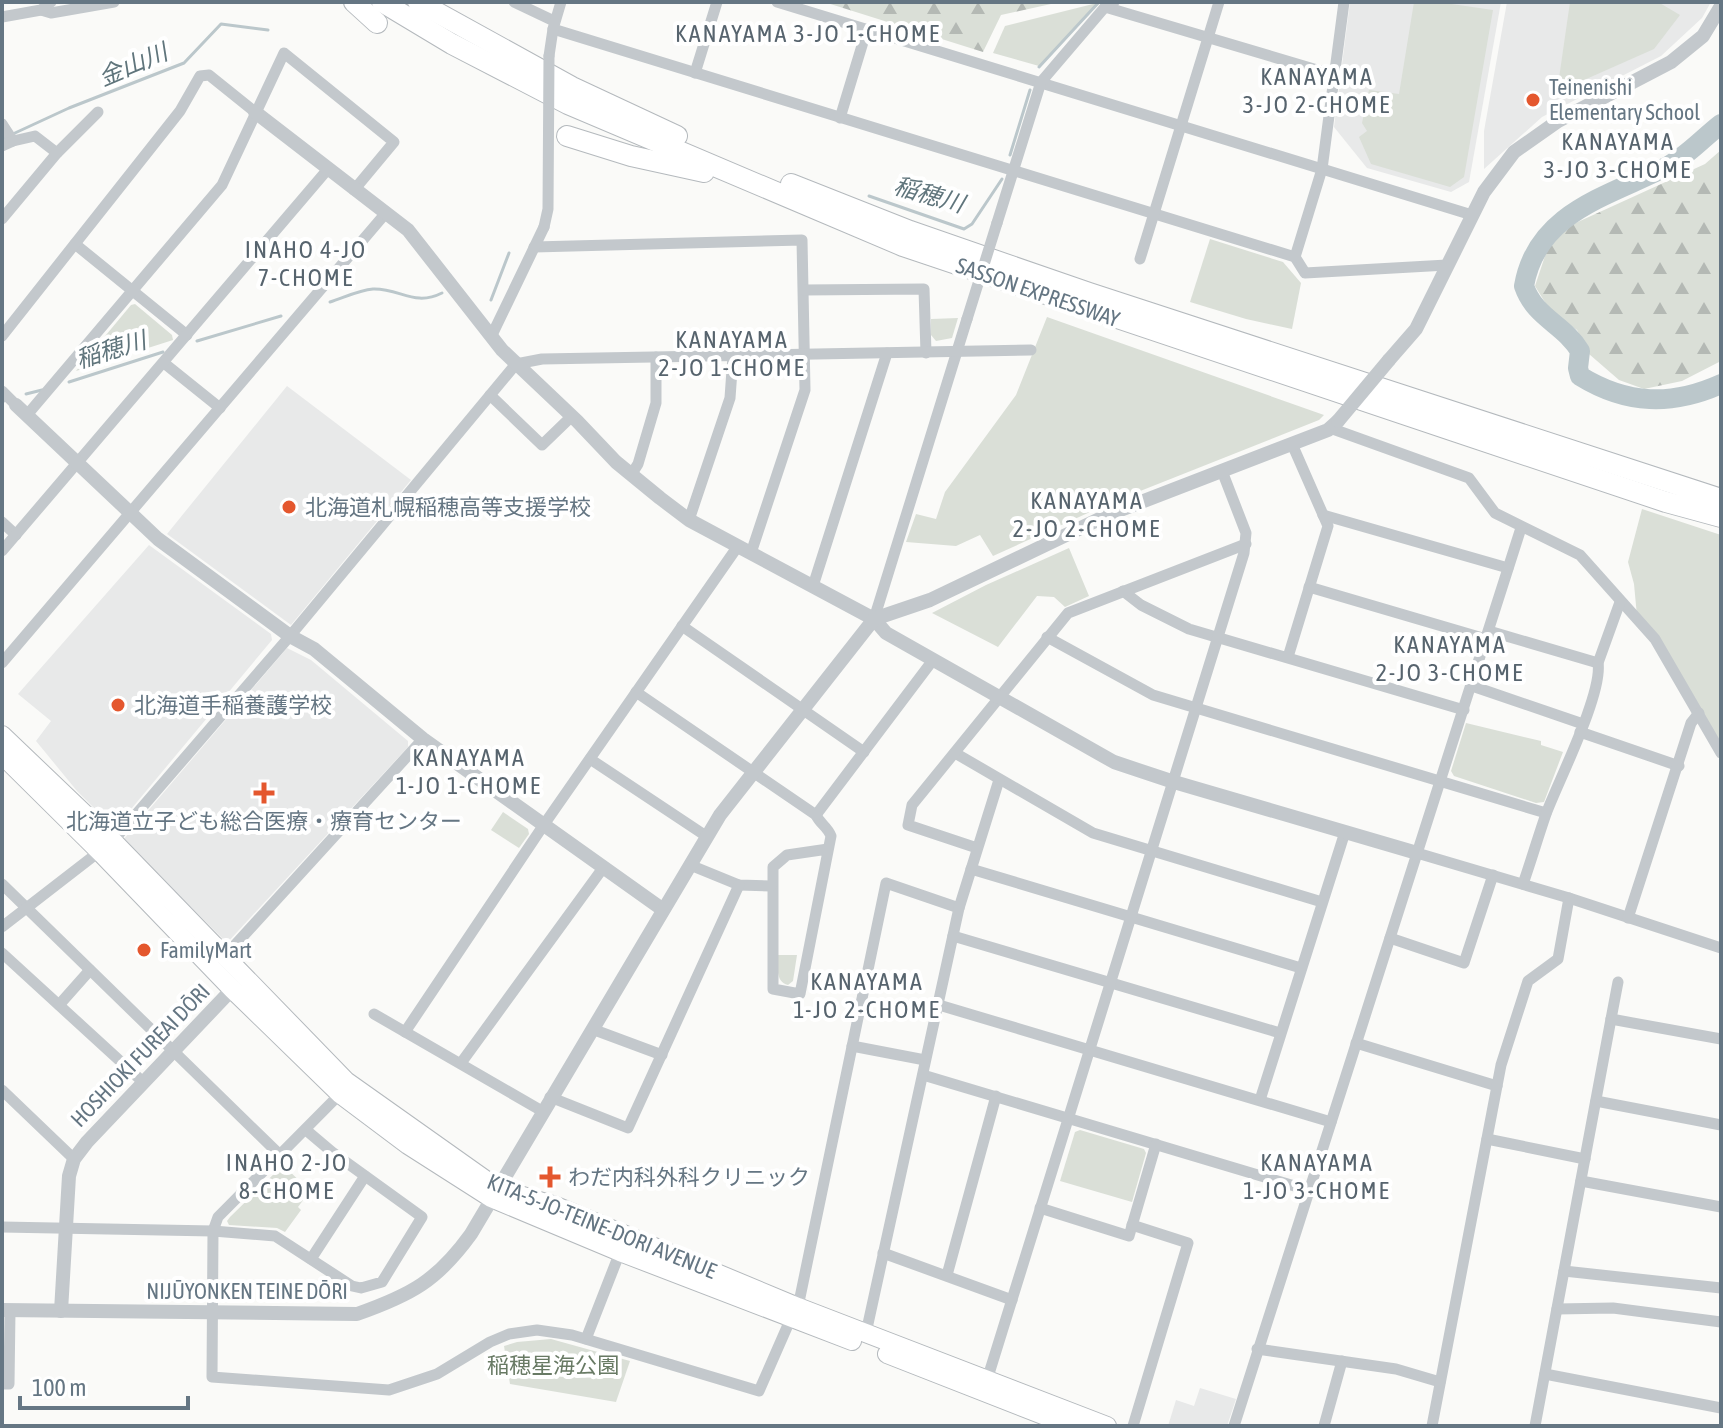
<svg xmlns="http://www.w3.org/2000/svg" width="1723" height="1428" viewBox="0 0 1723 1428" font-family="'Asap Condensed','Noto Sans JP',sans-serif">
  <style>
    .built { fill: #e8e9e9 }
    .green { fill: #dadfd7 }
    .forest { fill: url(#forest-firs) }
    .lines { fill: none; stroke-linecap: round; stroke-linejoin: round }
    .stream { stroke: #bbc7cb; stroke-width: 3 }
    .river { stroke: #bbc7cb; stroke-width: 20 }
    .trunk-casing { stroke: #b4b9bd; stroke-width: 20 }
    .motorway-casing { stroke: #b4b9bd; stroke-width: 22 }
    .minor { stroke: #c3c8cc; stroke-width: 11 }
    .tertiary { stroke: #c3c8cc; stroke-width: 14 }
    .trunk { stroke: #fff; stroke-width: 18 }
    .motorway { stroke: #fff; stroke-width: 20 }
    .minor-bridge { stroke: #c3c8cc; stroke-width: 11 }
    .tertiary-bridge { stroke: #c3c8cc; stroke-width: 14 }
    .poi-dot { fill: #e4572e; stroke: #fff; stroke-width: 3 }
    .labels { text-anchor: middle; stroke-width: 8; stroke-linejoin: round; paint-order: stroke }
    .poi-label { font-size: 22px; fill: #657683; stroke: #fff; text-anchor: start }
    .street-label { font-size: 22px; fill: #657683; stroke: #fff }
    .park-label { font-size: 22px; fill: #687a64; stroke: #fff }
    .neighbourhood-label { font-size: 24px; letter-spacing: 2px; fill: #57646e; stroke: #fff }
    .water-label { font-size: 24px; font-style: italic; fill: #60757c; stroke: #fff }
  </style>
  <defs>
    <pattern id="forest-firs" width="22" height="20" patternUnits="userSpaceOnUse" patternTransform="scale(2)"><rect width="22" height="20" fill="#dadfd7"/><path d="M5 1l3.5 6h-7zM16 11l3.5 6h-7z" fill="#b4b9b4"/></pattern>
  </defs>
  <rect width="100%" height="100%" fill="#fafaf8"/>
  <g class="built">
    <path d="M1350,2H1501L1469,182L1451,192L1367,168L1334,127Z"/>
    <path d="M1507,2H1711L1702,18L1661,56L1542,117L1484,169V131Z"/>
    <path d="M287,386L411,480L291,625L167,534Z"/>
    <path d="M149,545L271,634L272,640L117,826L113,827L77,791L36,741L51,721L18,694Z"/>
    <path d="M287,648L311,660L408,741V747L227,943L123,840Z"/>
    <path d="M1200,1388L1236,1399L1227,1426H1168L1176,1400L1194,1406Z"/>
  </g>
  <g class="green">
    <path d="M1101,2L1039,66L993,53L1005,26Z"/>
    <path d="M1414,2H1438L1493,10L1464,177L1450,187L1371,164L1359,137L1367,131L1362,123L1369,90L1399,94Z"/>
    <path d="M1570,2H1658L1680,15L1654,49L1557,92Z"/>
    <path d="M1210,239L1283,262L1301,283L1292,329L1246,319L1190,302Z"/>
    <path d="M135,304L172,335L173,340L76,371L131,305Z"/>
    <path d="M1047,317L1324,415L1319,420L1110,503L993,556L980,535L956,546L906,542L916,514L936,519L945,492L1016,395Z"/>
    <path d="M958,318L952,338L936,341L931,335V319Z"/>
    <path d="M1642,509L1721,535V744L1637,616L1634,584L1628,562Z"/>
    <path d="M1069,548L1089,596L1065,607L1054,597L1037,596L998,647L932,613L986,585Z"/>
    <path d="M1466,723L1541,741V745L1563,752L1544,802L1536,803L1454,776L1451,771Z"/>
    <path d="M503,812L528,829L529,834L519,848L491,830Z"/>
    <path d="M778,955H797L793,981L788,985C775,982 778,966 778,955Z"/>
    <path d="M1080,1130L1144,1149L1146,1153L1132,1202L1060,1181L1075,1132Z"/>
    <path d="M283,1165L310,1191L298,1207L301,1210L285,1232L277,1228L229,1225L227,1221L230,1217Z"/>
    <path d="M551,1339L630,1361L616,1402L510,1384L504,1346L517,1342Z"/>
  </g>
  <g class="forest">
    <path d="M824,2H1060L1001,15L983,52Z"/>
    <path d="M1721,150V361L1682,381L1644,389L1619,380L1589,354L1577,330L1551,312L1535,286L1547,250L1569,226L1705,164Z"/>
  </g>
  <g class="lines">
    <g class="stream">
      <path d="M1039,67L1099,2"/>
      <path d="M2,139L69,108L184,63L221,24L268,30"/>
      <path d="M1010,155L1030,90"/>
      <path d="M869,196L964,229L972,224L1002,179"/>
      <path d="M491,300L509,253"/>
      <path d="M330,302C343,298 359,290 373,289C400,288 414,307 442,293"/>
      <path d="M197,341L281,316"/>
      <path d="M69,382L163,352"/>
      <path d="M26,394L42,390"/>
      <path d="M2,402L4,401"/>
    </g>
    <path class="river" d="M1721,124C1704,137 1687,156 1668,166C1610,196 1537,211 1524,286C1535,318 1564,324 1580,351L1578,368L1580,376C1627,405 1672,406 1721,384"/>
    <defs>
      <g id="trunk">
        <path d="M2,735L113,841L346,1081L497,1188L556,1206L798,1307L1107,1426"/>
        <path d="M2,755L100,852L232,989L340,1094L408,1145L491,1198L620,1252L852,1341"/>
        <path d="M887,1354L1071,1426"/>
      </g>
      <g id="motorway">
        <path d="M354,2L377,23"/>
        <path d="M382,2L452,44L568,104L903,246L1454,431L1666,502L1721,517"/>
        <path d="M418,2L572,87L677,136"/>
        <path d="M567,136L631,156L704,172"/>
        <path d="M791,184L910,231L1089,293L1721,499"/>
      </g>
    </defs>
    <use href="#trunk" class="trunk-casing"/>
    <use href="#motorway" class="motorway-casing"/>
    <g class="minor">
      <path d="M514,2L554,21"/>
      <path d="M777,2L1472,215"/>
      <path d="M1105,7L1334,75"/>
      <path d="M41,10L51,13L114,2"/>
      <path d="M2,17L41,10L51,2"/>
      <path d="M553,29L1295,257L1305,273L1447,265"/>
      <path d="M549,56L553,29L561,2"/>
      <path d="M695,73L717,2"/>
      <path d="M840,118L867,29"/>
      <path d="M2,124L13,141"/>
      <path d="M2,146L13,141L35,136L57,153"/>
      <path d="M2,219L57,153L98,112"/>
      <path d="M997,223L1041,82L1105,7L1114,2"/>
      <path d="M75,244L187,335"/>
      <path d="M534,247L802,240L805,390L751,553"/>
      <path d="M1295,257L1322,169L1344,2"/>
      <path d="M1140,259L1219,2"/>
      <path d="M804,290L924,289L926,353"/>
      <path d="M2,336L180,111L200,76L209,75L255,112"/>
      <path d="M491,337L544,227"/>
      <path d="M164,363L220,408"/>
      <path d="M2,391L16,405"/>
      <path d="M490,395L542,445L572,416"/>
      <path d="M27,415L222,185L284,53L394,142L354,190"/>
      <path d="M1330,428L1469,478L1495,513L1580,555L1655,639L1721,753"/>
      <path d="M631,475L638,464L656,403V357"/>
      <path d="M1323,515L1508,568"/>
      <path d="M689,520L730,398L733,356"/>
      <path d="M2,522L16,535"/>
      <path d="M2,551L328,169"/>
      <path d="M813,586L887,353"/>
      <path d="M1309,587L1486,639"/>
      <path d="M1123,591L1141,605L1189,629L1464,710"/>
      <path d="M874,619L967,319"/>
      <path d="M682,626L864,752"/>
      <path d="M1489,631L1598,663"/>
      <path d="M1047,637L1153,695L1546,813"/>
      <path d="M1288,657L1328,526L1292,444"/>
      <path d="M2,663L385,214"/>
      <path d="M1472,686L1583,724"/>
      <path d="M636,692L816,815C820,824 827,826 831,836L800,994L773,989V867L787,855L828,849"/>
      <path d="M1580,732L1679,766"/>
      <path d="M955,753L1093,833L1322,902"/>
      <path d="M590,759L706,836"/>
      <path d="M816,815L933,660"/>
      <path d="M977,848L908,825L912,805L1068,613L1246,544"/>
      <path d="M1417,853L1569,898L1721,948"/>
      <path d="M690,865L739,885L771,886"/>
      <path d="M971,869L1301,968"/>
      <path d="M2,884L279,1154"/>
      <path d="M1523,884C1531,861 1538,837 1546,814C1558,782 1603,693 1598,663L1620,602"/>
      <path d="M1628,918L1691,723L1699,713"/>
      <path d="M2,927L113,841L290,636L516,364L542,359L1031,350"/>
      <path d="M953,936L1280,1033"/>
      <path d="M1390,938L1464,963L1493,875"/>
      <path d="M2,953L143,1082"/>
      <path d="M225,956L423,739"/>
      <path d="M59,1005L90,970"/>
      <path d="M939,1005L1331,1122"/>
      <path d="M374,1014L542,1111"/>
      <path d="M1611,1019L1618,982"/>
      <path d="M592,1029L662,1055"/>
      <path d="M405,1032L543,826L738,546"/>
      <path d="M1356,1043L1497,1086"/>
      <path d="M852,1046L925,1060"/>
      <path d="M461,1063L603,868"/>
      <path d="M923,1075L1308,1190"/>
      <path d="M2,1090L74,1159"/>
      <path d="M340,1094L218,1217L213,1231L212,1377L389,1390L437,1374L490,1342L509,1334L537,1330L572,1335L759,1391L791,1318"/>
      <path d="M550,1097L628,1128L739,885"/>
      <path d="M1260,1100L1345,832"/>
      <path d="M1596,1101L1721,1125"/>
      <path d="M1487,1139L1585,1159"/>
      <path d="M1581,1181L1721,1207"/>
      <path d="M1040,1208L1129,1236L1156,1144"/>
      <path d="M1132,1225L1188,1243L1133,1426"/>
      <path d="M2,1227L213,1231L275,1236L352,1286L361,1288L382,1282L422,1217L332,1152L306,1130"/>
      <path d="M883,1253L1012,1300"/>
      <path d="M311,1259L365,1176"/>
      <path d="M1564,1271L1721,1288"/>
      <path d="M947,1275L996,1096"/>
      <path d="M798,1307L886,883L959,908"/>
      <path d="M1557,1309L1613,1308L1721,1322"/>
      <path d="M866,1333L959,908L999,780"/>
      <path d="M586,1339L620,1252"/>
      <path d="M1257,1349L1396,1369L1440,1382"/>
      <path d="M1545,1374L1721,1408"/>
      <path d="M987,1380L1244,553L1246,533L1222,471"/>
      <path d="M2,1384H9L10,1311"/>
      <path d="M1234,1426L1521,528"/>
      <path d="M1324,1426L1342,1361"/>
      <path d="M1432,1426L1501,1065L1528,981L1558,959L1569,898"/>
      <path d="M1535,1426L1611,1019L1721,1039"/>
    </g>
    <g class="tertiary">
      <path d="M255,112L408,230L502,350L577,421L616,462L660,498L689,520L874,619L886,633L1114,762L1174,782L1417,853"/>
      <path d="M1389,360L1416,329L1484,192L1514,152L1558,121L1671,62L1703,36L1721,6"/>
      <path d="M16,405L158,539L290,636L314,649L423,739L662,909"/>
      <path d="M2,1310L357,1314C411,1295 437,1281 471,1234L720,815L874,619L930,600L1110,514L1328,430L1338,421"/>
      <path d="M61,1311L69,1176L74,1159L87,1142L239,982"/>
    </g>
    <use href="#trunk" class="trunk"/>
    <use href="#motorway" class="motorway"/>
    <g class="minor-bridge">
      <path d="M544,227L548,209L549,56"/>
      <path d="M967,319L997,223"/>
    </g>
    <path class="tertiary-bridge" d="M1338,421L1389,360"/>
  </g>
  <g class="poi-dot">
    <circle cx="1533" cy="100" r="8"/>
    <circle cx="289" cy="507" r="8"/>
    <circle cx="118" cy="705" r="8"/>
    <path d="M260 781h8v8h8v8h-8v8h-8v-8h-8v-8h8z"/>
    <circle cx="144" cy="950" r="8"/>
    <path d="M546 1165h8v8h8v8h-8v8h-8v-8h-8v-8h8z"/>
  </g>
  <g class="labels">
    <g class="poi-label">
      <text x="1549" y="95">Teinenishi<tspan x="1549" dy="25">Elementary School</tspan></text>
      <text x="305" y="515">北海道札幌稲穂高等支援学校</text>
      <text x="134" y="713">北海道手稲養護学校</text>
      <text x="264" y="829" text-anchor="middle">北海道立子ども総合医療・療育センター</text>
      <text x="160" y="958">FamilyMart</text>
      <text x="568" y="1185">わだ内科外科クリニック</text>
    </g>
    <g class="street-label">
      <text transform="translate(1038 292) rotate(19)" y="8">SASSON EXPRESSWAY</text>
      <text transform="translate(140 1055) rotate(-46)" y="8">HOSHIOKI FUREAI DŌRI</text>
      <text transform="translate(602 1226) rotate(22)" y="8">KITA-5-JO-TEINE-DORI AVENUE</text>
      <text x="247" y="1299">NIJŪYONKEN TEINE DŌRI</text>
    </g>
    <g class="park-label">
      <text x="553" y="1373">稲穂星海公園</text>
    </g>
    <g class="neighbourhood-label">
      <text x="808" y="42">KANAYAMA 3-JO 1-CHOME</text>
      <text x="1317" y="85">KANAYAMA<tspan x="1317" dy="28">3-JO 2-CHOME</tspan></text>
      <text x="1618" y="150">KANAYAMA<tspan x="1618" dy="28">3-JO 3-CHOME</tspan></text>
      <text x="306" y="258">INAHO 4-JO<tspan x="306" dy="28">7-CHOME</tspan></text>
      <text x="732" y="348">KANAYAMA<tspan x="732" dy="28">2-JO 1-CHOME</tspan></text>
      <text x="1087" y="509">KANAYAMA<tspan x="1087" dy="28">2-JO 2-CHOME</tspan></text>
      <text x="1450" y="653">KANAYAMA<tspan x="1450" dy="28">2-JO 3-CHOME</tspan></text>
      <text x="469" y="766">KANAYAMA<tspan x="469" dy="28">1-JO 1-CHOME</tspan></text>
      <text x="867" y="990">KANAYAMA<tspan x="867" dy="28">1-JO 2-CHOME</tspan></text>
      <text x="287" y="1171">INAHO 2-JO<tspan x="287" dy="28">8-CHOME</tspan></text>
      <text x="1317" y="1171">KANAYAMA<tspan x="1317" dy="28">1-JO 3-CHOME</tspan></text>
    </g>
    <g class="water-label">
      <text transform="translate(133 65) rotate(-23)" y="8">金山川</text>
      <text transform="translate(929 195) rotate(16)" y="8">稲穂川</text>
      <text transform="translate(111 350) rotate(-17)" y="8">稲穂川</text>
    </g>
  </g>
  <rect width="1723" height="1428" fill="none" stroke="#657683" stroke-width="8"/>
  <path d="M20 1396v12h168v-12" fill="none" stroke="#657683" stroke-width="4"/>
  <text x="32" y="1396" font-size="24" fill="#657683" stroke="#ffffff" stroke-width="6" paint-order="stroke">100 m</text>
</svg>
